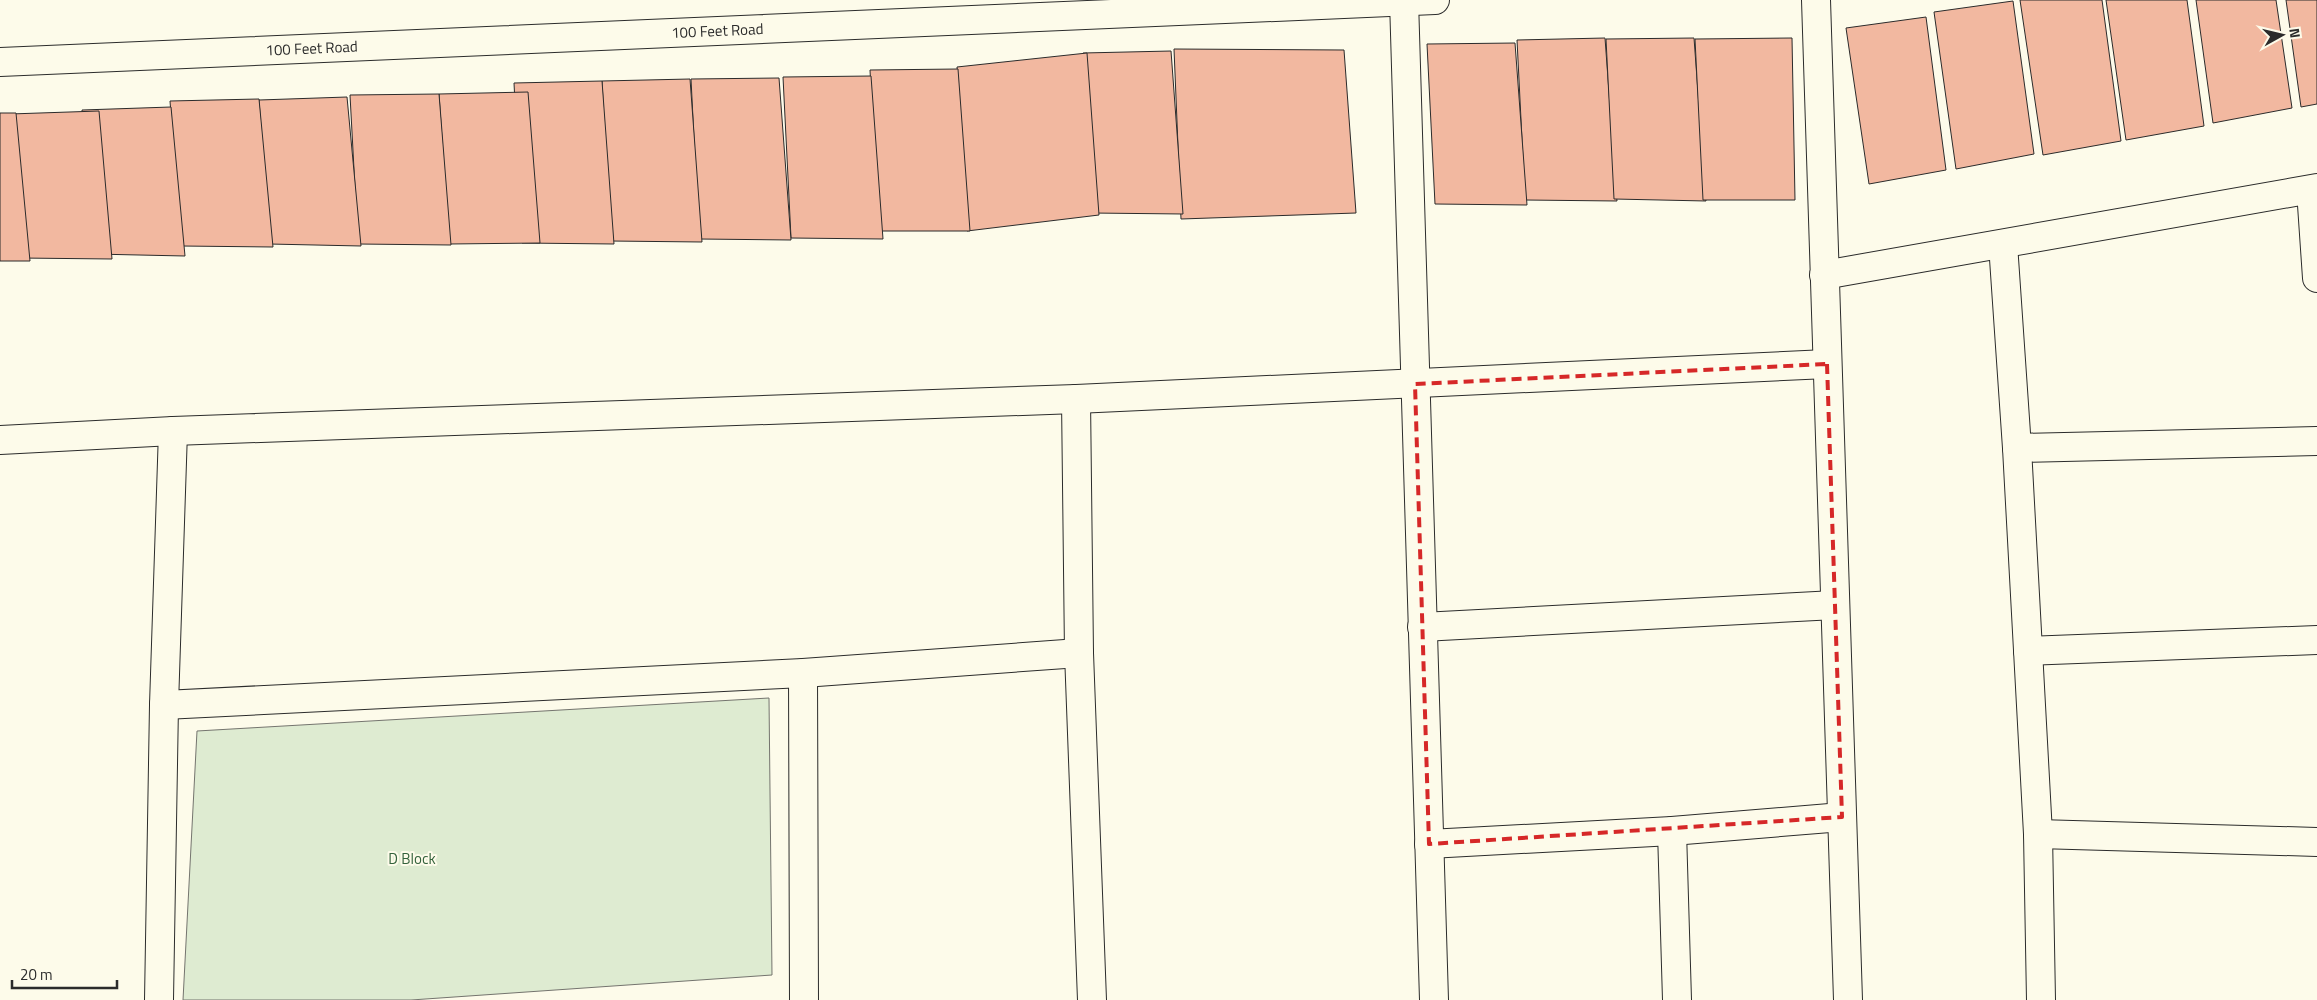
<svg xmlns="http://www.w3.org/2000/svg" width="2317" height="1000" viewBox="0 0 2317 1000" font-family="'Titillium Web',sans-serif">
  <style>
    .green { fill: #deebd1; stroke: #74746e }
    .building { fill: #f2b8a0; stroke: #2b2b2b }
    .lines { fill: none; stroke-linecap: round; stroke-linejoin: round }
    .street-casing { stroke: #2b2b2b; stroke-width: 30 }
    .secondary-casing { stroke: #2b2b2b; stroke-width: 30 }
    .street { stroke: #fdfbea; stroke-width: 28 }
    .secondary { stroke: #fdfbea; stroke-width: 28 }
    .marked { fill: none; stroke: #d62828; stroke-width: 4; stroke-dasharray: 10 6; stroke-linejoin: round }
    .labels { text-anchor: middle; stroke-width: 4; stroke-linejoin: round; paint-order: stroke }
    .street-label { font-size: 15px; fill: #2b2b2b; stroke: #fdfbea }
    .park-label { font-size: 15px; fill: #34623c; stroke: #fdfbea }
  </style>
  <rect width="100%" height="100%" fill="#fdfbea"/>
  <path class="green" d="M769,698L772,975L411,1000H183L197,731Z"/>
  <g class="building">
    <path d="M2020,0H2102L2121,141L2043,155Z"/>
    <path d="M2106,0H2187L2204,126L2126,140Z"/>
    <path d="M2196,0H2276L2292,108L2213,123Z"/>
    <path d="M2286,0H2317V104L2301,107Z"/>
    <path d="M2013,1L2034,154L1956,169L1934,12Z"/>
    <path d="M1926,17L1946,170L1869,184L1846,28Z"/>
    <path d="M1605,38L1617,201L1525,200L1517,40Z"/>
    <path d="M1694,38L1706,201L1614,199L1606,39Z"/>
    <path d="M1792,38L1795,200H1703L1695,39Z"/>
    <path d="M1515,43L1527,205L1435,204L1427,44Z"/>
    <path d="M1174,49L1344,50L1356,213L1181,219Z"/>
    <path d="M1171,51L1183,214L1091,213L1083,53Z"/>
    <path d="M1087,53L1099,215L967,231L957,67Z"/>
    <path d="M958,69L970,231H878L870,70Z"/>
    <path d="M871,76L883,239L791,238L783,77Z"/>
    <path d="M779,78L791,240L699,239L691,79Z"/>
    <path d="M690,79L702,242L610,241L602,81Z"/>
    <path d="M602,81L614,244L522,243L514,83Z"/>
    <path d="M528,92L540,243L449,244L439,94Z"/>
    <path d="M439,94L451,245L358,244L350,95Z"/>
    <path d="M347,97L361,246L269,244L259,100Z"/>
    <path d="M259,99L273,247L181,246L170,101Z"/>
    <path d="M171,107L185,256L93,254L82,110Z"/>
    <path d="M99,111L112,259L20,258L10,114Z"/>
    <path d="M0,113H16L30,261H0Z"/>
  </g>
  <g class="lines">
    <defs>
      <g id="street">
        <path d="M1816,0L1848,1000"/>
        <path d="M2311,190L2317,278"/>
        <path d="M2003,244L2017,448L2038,834L2041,1000"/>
        <path d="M1824,275L2317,188"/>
        <path d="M1076,399L1079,653L1092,1000"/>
        <path d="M0,440L173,431L1076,399L1827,364"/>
        <path d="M2017,448L2317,441"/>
        <path d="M1422,627L1835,605"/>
        <path d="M2028,651L2317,640"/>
        <path d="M803,673L804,1000"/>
        <path d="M164,705L803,673L1079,653"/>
        <path d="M1672,831L1677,1000"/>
        <path d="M2038,834L2317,842"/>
        <path d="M1429,844L1672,831L1842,817"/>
        <path d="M159,1000L164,705L173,431"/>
      </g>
      <g id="secondary">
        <path d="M1404,0L1434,1000"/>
        <path id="s1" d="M0,62L1435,0"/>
      </g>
    </defs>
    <use href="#street" class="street-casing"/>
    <use href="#secondary" class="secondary-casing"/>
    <use href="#street" class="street"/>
    <use href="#secondary" class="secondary"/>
  </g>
  <path class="marked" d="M1827,364L1842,817L1429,844L1415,384Z"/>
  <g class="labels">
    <g class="street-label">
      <text dy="5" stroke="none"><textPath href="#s1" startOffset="718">100 Feet Road</textPath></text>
      <text dy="5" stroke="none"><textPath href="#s1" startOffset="312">100 Feet Road</textPath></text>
    </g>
    <g class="park-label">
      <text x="412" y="864">D Block</text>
    </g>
  </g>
  <g transform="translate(2282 35) rotate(82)" stroke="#fdfbea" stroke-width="4" paint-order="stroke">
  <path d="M0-4L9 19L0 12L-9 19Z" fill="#2b2b2b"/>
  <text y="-8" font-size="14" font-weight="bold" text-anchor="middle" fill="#2b2b2b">N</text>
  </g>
  <path d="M12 980v8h105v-8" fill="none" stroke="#2b2b2b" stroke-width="2.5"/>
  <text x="20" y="980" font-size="15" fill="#2b2b2b" stroke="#fdfbea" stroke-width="4" paint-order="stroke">20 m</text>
</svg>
